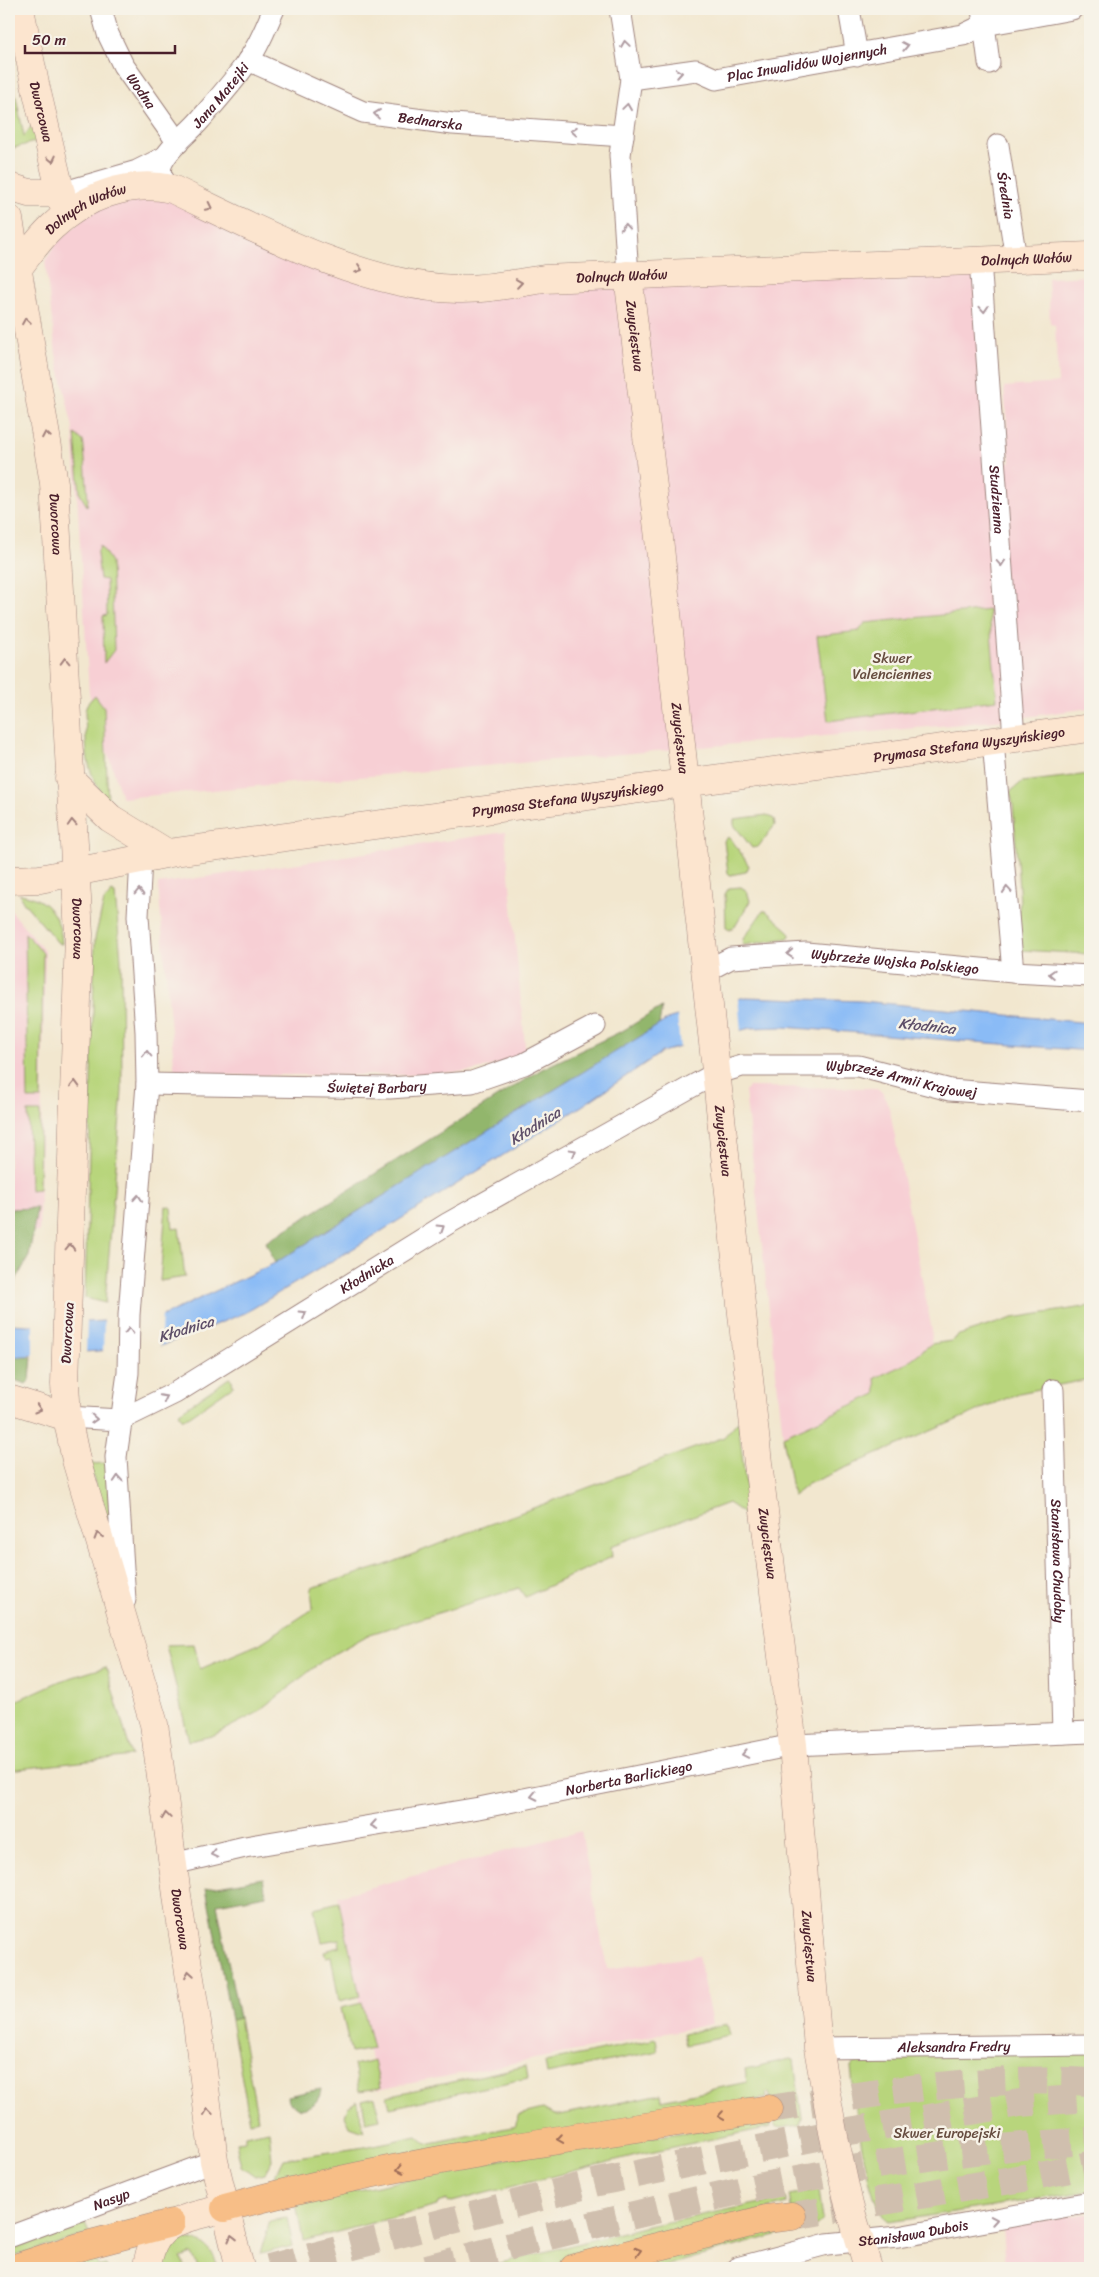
<svg xmlns="http://www.w3.org/2000/svg" width="1099" height="2277" viewBox="0 0 1099 2277" font-family="Sriracha,sans-serif">
  <style>
    .built { fill: #f7cfd4 }
    .green { fill: #b8d57c; stroke: #817a54 }
    .forest { fill: #92b66c; stroke: #6e6a4c }
    .water { fill: #8abbf6; stroke: #6a6d90 }
    .pier { fill: #f2e7cf }
    .lines { fill: none; stroke-linecap: round; stroke-linejoin: round }
    .primary-tunnel { stroke: #d0bfae; stroke-width: 28; stroke-dasharray: 28 14; stroke-linecap: butt }
    .street-casing { stroke: #9e837d; stroke-width: 23 }
    .secondary-casing { stroke: #9e837d; stroke-width: 29 }
    .primary-casing { stroke: #9e837d; stroke-width: 29 }
    .street { stroke: #fff; stroke-width: 21 }
    .secondary { stroke: #fce5cf; stroke-width: 28 }
    .primary { stroke: #f7be87; stroke-width: 28 }
    .oneway { stroke: #ae9aa0 }
    .oneway2 { stroke: #a3827d }
    .oneway3 { stroke: #a06e59 }
    .labels { text-anchor: middle; stroke-width: 5; stroke-linejoin: round; paint-order: stroke }
    .street-label { font-size: 14px; fill: #4a1f2b; stroke: #f7f3e8 }
    .park-label { font-size: 14px; fill: #664c3f; stroke: #f7f3e8 }
    .water-label { font-size: 15px; font-style: italic; fill: #5d4e68; stroke: #f7f3e8 }
  </style>
  <rect width="100%" height="100%" fill="#f7f3e8"/>
  <filter id="ink" filterUnits="userSpaceOnUse"><feTurbulence type="fractalNoise" baseFrequency=".02" numOctaves="2"/><feDisplacementMap in="SourceGraphic" scale="10" xChannelSelector="R" yChannelSelector="G"/><feConvolveMatrix kernelMatrix="1 2 1 2 8 2 1 2 1" color-interpolation-filters="sRGB"/></filter>
  <filter id="wash" filterUnits="userSpaceOnUse"><feTurbulence type="fractalNoise" baseFrequency=".0096" numOctaves="4" result="noise"/><feDisplacementMap in="SourceGraphic" scale="20" xChannelSelector="R" yChannelSelector="G"/><feGaussianBlur stdDeviation="1.12" result="paint"/><feColorMatrix in="noise" values="0 0 0 0 0 0 0 0 0 0 0 0 0 0 0 0 0 1.4 0 .05"/><feComposite in="paint" operator="in"/></filter>
  <g filter="url(#wash)">
    <rect width="100%" height="100%" fill="#f2e7cf"/>
    <g class="built">
      <path d="M161,191L441,295L977,266L992,464L1010,462L1004,387L1058,383L1055,325L1050,324L1048,278L1090,276V708L996,721L122,798L89,693L73,428L56,354L45,261L56,244L105,199Z"/>
      <path d="M505,832L526,1056L474,1071L408,1075H175L158,884Z"/>
      <path d="M9,908L45,952L39,1232L9,1233Z"/>
      <path d="M749,1087L877,1088L884,1094L890,1111L932,1331L931,1344L905,1364L875,1378L876,1394L783,1436L745,1091Z"/>
      <path d="M581,1831L607,1969L698,1956L712,2024L377,2090L338,1896Z"/>
      <path d="M1090,2213V2268H1005L1002,2227Z"/>
    </g>
    <g class="green">
      <path d="M9,63L24,136L34,123L38,141L10,149Z"/>
      <path d="M75,434L83,441L84,447L88,499L87,506L80,494Z"/>
      <path d="M100,545L111,562L114,650L104,663L103,616L107,615L106,580L100,579L97,554Z"/>
      <path d="M989,610L997,700L828,721L817,636L859,631L865,623Z"/>
      <path d="M95,695L104,707L108,803C83,768 87,753 85,711L87,704Z"/>
      <path d="M1090,774V954L1019,950L1018,915L1020,903L1013,804L1010,792L1022,782Z"/>
      <path d="M767,815L774,819L775,825L758,847L752,848L734,825V819Z"/>
      <path d="M728,837L737,847L749,866L746,872L730,875L728,873L724,841Z"/>
      <path d="M741,887L747,891L750,901L736,925L730,930L726,928L725,894L729,888Z"/>
      <path d="M112,892L115,894L121,959L122,1091L105,1303L85,1298L95,938L104,901Z"/>
      <path d="M20,894C47,898 61,917 62,944L58,943L21,899Z"/>
      <path d="M763,911H766L789,931L790,936L788,938L745,945L742,944L743,939Z"/>
      <path d="M25,933L43,953L41,1099H28Z"/>
      <path d="M28,1112H40L39,1189L30,1190Z"/>
      <path d="M166,1206L171,1207L173,1229L179,1228L185,1277L160,1281Z"/>
      <path d="M1090,1306V1379L1019,1393L808,1484L793,1496L783,1436L876,1394L875,1378L905,1364L931,1344L951,1341L959,1335L1013,1318Z"/>
      <path d="M229,1378L232,1380L233,1386L190,1416L183,1419L178,1413Z"/>
      <path d="M738,1421L750,1521L740,1511L728,1503L611,1546L612,1557L525,1597L519,1588L370,1634L326,1658L257,1713L212,1736L189,1741L166,1645L194,1644L200,1669L259,1644L313,1609L311,1588L383,1566L482,1527L724,1437Z"/>
      <path d="M106,1463L113,1527H106L90,1464Z"/>
      <path d="M106,1667L132,1756L9,1770V1704L60,1681Z"/>
      <path d="M339,1902L360,1996L339,2001L331,1956L326,1957L324,1951L340,1947L339,1939L322,1942L314,1908Z"/>
      <path d="M362,2003L373,2049L351,2053L341,2008Z"/>
      <path d="M239,2018L258,2120L250,2122L231,2020Z"/>
      <path d="M727,2024L730,2036L686,2045L683,2034Z"/>
      <path d="M656,2039L658,2051L547,2074L545,2062Z"/>
      <path d="M1090,2049V2191L889,2222C867,2210 853,2093 851,2066L866,2055Z"/>
      <path d="M790,2059L794,2060L802,2119L800,2125L781,2128L776,2126L769,2092L766,2093L767,2098L290,2183L288,2175L278,2178L275,2175L283,2159L365,2147L417,2136L426,2144L517,2126L518,2115L543,2109L554,2115H560L661,2094L662,2100L747,2082L745,2069Z"/>
      <path d="M374,2060L380,2088L359,2091L354,2065Z"/>
      <path d="M526,2066L528,2078L390,2108L387,2096Z"/>
      <path d="M375,2097L380,2119L366,2122L362,2100Z"/>
      <path d="M357,2101L364,2132L350,2127L345,2115L348,2107Z"/>
      <path d="M770,2120L771,2127L640,2154L448,2203L447,2200L437,2203V2206L303,2241L296,2203L525,2155Z"/>
      <path d="M269,2130L272,2160L264,2174L255,2176L241,2166L236,2142L245,2141V2135Z"/>
      <path d="M819,2189L823,2220L817,2226L795,2230L789,2195Z"/>
      <path d="M785,2198L787,2204L541,2268H481L643,2227Z"/>
      <path d="M287,2218L293,2246L260,2254L270,2221Z"/>
      <path d="M84,2219L89,2234L9,2258V2252L12,2250L9,2251V2246Z"/>
      <path d="M789,2222L790,2231L658,2268H605Z"/>
      <path d="M184,2240C204,2239 212,2251 219,2268H198L192,2254L181,2258L185,2268H163C164,2255 172,2246 184,2240Z"/>
      <path d="M94,2256L98,2266L106,2265L107,2268H82L80,2261Z"/>
    </g>
    <g class="forest">
      <path d="M662,1007L659,1025L275,1263L266,1242L542,1069L624,1030Z"/>
      <path d="M37,1208L29,1256L9,1293V1209Z"/>
      <path d="M9,1357H32L30,1380L26,1384L9,1378Z"/>
      <path d="M263,1878L266,1895L217,1904L239,2018L231,2020L206,1888Z"/>
      <path d="M321,2089C320,2101 312,2107 301,2109L288,2101L287,2096Z"/>
    </g>
    <path class="water" d="M745,997L862,1001L1090,1023V1051L783,1027L750,1028L662,1052L582,1106L364,1242L245,1313L158,1347L9,1357V1324L30,1325L158,1318L275,1263L670,1018Z"/>
    <g class="pier">
      <path d="M738,996L741,1033L680,1050L677,1014Z"/>
      <path d="M162,1314L160,1349L103,1354L104,1319L158,1316Z"/>
      <path d="M87,1320L86,1355L33,1359V1323Z"/>
    </g>
  </g>
  <g filter="url(#ink)">
    <g class="lines">
      <g class="primary-tunnel">
        <path d="M769,2109C876,2093 982,2075 1090,2082"/>
        <path d="M792,2216L1030,2177L1090,2165"/>
        <path d="M269,2268L598,2182L837,2133L1020,2103L1090,2098"/>
        <path d="M427,2268C644,2211 865,2153 1090,2141"/>
      </g>
      <defs>
        <g id="street">
          <path id="s1" d="M101,9L108,34L123,65L178,143"/>
          <path d="M620,9L631,79L620,155L628,275"/>
          <path d="M849,9L857,55"/>
          <path d="M982,9L989,63"/>
          <path id="s2" d="M248,60L363,112L453,124L623,136"/>
          <path id="s3" d="M631,79L696,70L716,79L963,35L984,25L1072,9"/>
          <path id="s4" d="M998,145L1014,246"/>
          <path id="s5" d="M172,189C164,182 157,174 162,163C169,147 188,134 200,120C218,99 246,68 258,44C264,33 269,20 274,9"/>
          <path d="M61,193L137,171L165,157"/>
          <path id="s6" d="M980,260L1014,738"/>
          <path d="M993,741L1013,972"/>
          <path id="s7" d="M704,972L731,958L806,953L1013,972L1090,976"/>
          <path id="s8" d="M147,1084L390,1088L472,1082L524,1064L595,1026"/>
          <path id="s9" d="M1053,1390L1063,1733"/>
          <path id="s10" d="M67,1417L120,1420L175,1393L447,1224L689,1088L715,1074L742,1066H858L950,1090L1090,1101"/>
          <path d="M125,1600L116,1457L128,1373L129,1315L147,1084L146,1032L138,916L141,858"/>
          <path id="s11" d="M173,1864L245,1847L479,1808L793,1745L1090,1732"/>
          <path id="s12" d="M818,2048L1090,2045"/>
          <path id="s13" d="M9,2237L214,2161"/>
          <path id="s14" d="M737,2268L827,2244L898,2237L1090,2202"/>
        </g>
        <g id="secondary">
          <path id="s15" d="M20,9L35,84L66,215"/>
          <path d="M9,187L29,193H61"/>
          <path id="s16" d="M9,219L54,483L79,934L65,1384L67,1417L76,1460L154,1724L179,1910L197,2022L214,2161L240,2268"/>
          <path id="s17" d="M18,268C29,254 39,239 52,227C84,197 129,179 172,189C256,229 363,287 457,289C486,290 515,283 544,279L1090,256"/>
          <path id="s18" d="M628,275L658,529L758,1463L793,1745L818,2048L833,2132L849,2205L868,2268"/>
          <path d="M69,778L110,818L167,853"/>
          <path id="s19" d="M9,880L40,879L175,852L1090,728"/>
          <path d="M9,1399L67,1417"/>
          <path d="M147,2268C152,2219 186,2219 225,2208"/>
        </g>
        <g id="primary">
          <path d="M225,2208C403,2160 587,2135 769,2109"/>
          <path d="M15,2268L79,2247L171,2223"/>
          <path d="M574,2268L766,2219L792,2216"/>
        </g>
      </defs>
      <use href="#street" class="street-casing"/>
      <use href="#secondary" class="secondary-casing"/>
      <use href="#primary" class="primary-casing"/>
      <use href="#street" class="street"/>
      <use href="#secondary" class="secondary"/>
      <use href="#primary" class="primary"/>
    </g>
    <defs><path id="oneway-chevron" d="M-2-3.5L2.5 0L-2 3.5" fill="none" stroke-width="1.6" stroke-linecap="round" stroke-linejoin="round" transform="scale(1.25)"/></defs>
    <g class="oneway">
      <use href="#oneway-chevron" transform="translate(625 44) rotate(-98)"/>
      <use href="#oneway-chevron" transform="translate(905 46) rotate(-11)"/>
      <use href="#oneway-chevron" transform="translate(679 73) rotate(-9)"/>
      <use href="#oneway-chevron" transform="translate(627 107) rotate(-82)"/>
      <use href="#oneway-chevron" transform="translate(377 114) rotate(-173)"/>
      <use href="#oneway-chevron" transform="translate(574 131) rotate(-176)"/>
      <use href="#oneway-chevron" transform="translate(625 227) rotate(-94)"/>
      <use href="#oneway-chevron" transform="translate(984 309) rotate(86)"/>
      <use href="#oneway-chevron" transform="translate(1001 563) rotate(86)"/>
      <use href="#oneway-chevron" transform="translate(1007 890) rotate(-95)"/>
      <use href="#oneway-chevron" transform="translate(139 892) rotate(-89)"/>
      <use href="#oneway-chevron" transform="translate(790 954) rotate(176)"/>
      <use href="#oneway-chevron" transform="translate(1052 974) rotate(-177)"/>
      <use href="#oneway-chevron" transform="translate(147 1054) rotate(-90)"/>
      <use href="#oneway-chevron" transform="translate(573 1152) rotate(-29)"/>
      <use href="#oneway-chevron" transform="translate(138 1198) rotate(-86)"/>
      <use href="#oneway-chevron" transform="translate(441 1228) rotate(-32)"/>
      <use href="#oneway-chevron" transform="translate(303 1314) rotate(-32)"/>
      <use href="#oneway-chevron" transform="translate(129 1331) rotate(-89)"/>
      <use href="#oneway-chevron" transform="translate(164 1398) rotate(-27)"/>
      <use href="#oneway-chevron" transform="translate(94 1419) rotate(3)"/>
      <use href="#oneway-chevron" transform="translate(118 1479) rotate(-94)"/>
      <use href="#oneway-chevron" transform="translate(745 1754) rotate(169)"/>
      <use href="#oneway-chevron" transform="translate(534 1796) rotate(168)"/>
      <use href="#oneway-chevron" transform="translate(374 1825) rotate(170)"/>
      <use href="#oneway-chevron" transform="translate(214 1854) rotate(167)"/>
      <use href="#oneway-chevron" transform="translate(994 2220) rotate(-10)"/>
    </g>
    <g class="oneway2">
      <use href="#oneway-chevron" transform="translate(52 159) rotate(77)"/>
      <use href="#oneway-chevron" transform="translate(209 207) rotate(26)"/>
      <use href="#oneway-chevron" transform="translate(359 269) rotate(19)"/>
      <use href="#oneway-chevron" transform="translate(519 283) rotate(-8)"/>
      <use href="#oneway-chevron" transform="translate(26 321) rotate(-99)"/>
      <use href="#oneway-chevron" transform="translate(46 435) rotate(-100)"/>
      <use href="#oneway-chevron" transform="translate(65 661) rotate(-92)"/>
      <use href="#oneway-chevron" transform="translate(72 823) rotate(-93)"/>
      <use href="#oneway-chevron" transform="translate(75 1084) rotate(-88)"/>
      <use href="#oneway-chevron" transform="translate(70 1247) rotate(-88)"/>
      <use href="#oneway-chevron" transform="translate(38 1409) rotate(16)"/>
      <use href="#oneway-chevron" transform="translate(98 1536) rotate(-107)"/>
      <use href="#oneway-chevron" transform="translate(166 1816) rotate(-98)"/>
      <use href="#oneway-chevron" transform="translate(189 1974) rotate(-99)"/>
      <use href="#oneway-chevron" transform="translate(208 2112) rotate(-97)"/>
      <use href="#oneway-chevron" transform="translate(232 2238) rotate(-104)"/>
    </g>
    <g class="oneway3">
      <use href="#oneway-chevron" transform="translate(721 2116) rotate(172)"/>
      <use href="#oneway-chevron" transform="translate(560 2139) rotate(171)"/>
      <use href="#oneway-chevron" transform="translate(400 2169) rotate(168)"/>
      <use href="#oneway-chevron" transform="translate(638 2251) rotate(-15)"/>
    </g>
  </g>
  <g class="labels">
    <g class="street-label">
      <text dy="5" stroke="none"><textPath href="#s3" startOffset="180">Plac Inwalidów Wojennych</textPath></text>
      <text dy="5" stroke="none"><textPath href="#s1" startOffset="92">Wodna</textPath></text>
      <text dy="5" stroke="none"><textPath href="#s5" startOffset="120">Jana Matejki</textPath></text>
      <text dy="5" stroke="none"><textPath href="#s15" startOffset="105">Dworcowa</textPath></text>
      <text dy="5" stroke="none"><textPath href="#s2" startOffset="194">Bednarska</textPath></text>
      <text dy="5" stroke="none"><textPath href="#s4" startOffset="51">Średnia</textPath></text>
      <text dy="5" stroke="none"><textPath href="#s17" startOffset="92">Dolnych Wałów</textPath></text>
      <text dy="5" stroke="none"><textPath href="#s17" startOffset="1059">Dolnych Wałów</textPath></text>
      <text dy="5" stroke="none"><textPath href="#s17" startOffset="654">Dolnych Wałów</textPath></text>
      <text dy="5" stroke="none"><textPath href="#s18" startOffset="61">Zwycięstwa</textPath></text>
      <text dy="5" stroke="none"><textPath href="#s6" startOffset="240">Studzienna</textPath></text>
      <text dy="5" stroke="none"><textPath href="#s16" startOffset="309">Dworcowa</textPath></text>
      <text dy="5" stroke="none"><textPath href="#s18" startOffset="466">Zwycięstwa</textPath></text>
      <text dy="5" stroke="none"><textPath href="#s19" startOffset="970">Prymasa Stefana Wyszyńskiego</textPath></text>
      <text dy="5" stroke="none"><textPath href="#s19" startOffset="565">Prymasa Stefana Wyszyńskiego</textPath></text>
      <text dy="5" stroke="none"><textPath href="#s16" startOffset="714">Dworcowa</textPath></text>
      <text dy="5" stroke="none"><textPath href="#s7" startOffset="195">Wybrzeże Wojska Polskiego</textPath></text>
      <text dy="5" stroke="none"><textPath href="#s10" startOffset="931">Wybrzeże Armii Krajowej</textPath></text>
      <text dy="5" stroke="none"><textPath href="#s8" startOffset="230">Świętej Barbary</textPath></text>
      <text dy="5" stroke="none"><textPath href="#s18" startOffset="871">Zwycięstwa</textPath></text>
      <text dy="5" stroke="none"><textPath href="#s10" startOffset="340">Kłodnicka</textPath></text>
      <text transform="translate(67 1333) rotate(-87)" y="5">Dworcowa</text>
      <text dy="5" stroke="none"><textPath href="#s18" startOffset="1276">Zwycięstwa</textPath></text>
      <text dy="5" stroke="none"><textPath href="#s9" startOffset="171">Stanisława Chudoby</textPath></text>
      <text dy="5" stroke="none"><textPath href="#s11" startOffset="464">Norberta Barlickiego</textPath></text>
      <text dy="5" stroke="none"><textPath href="#s16" startOffset="1719">Dworcowa</textPath></text>
      <text dy="5" stroke="none"><textPath href="#s18" startOffset="1681">Zwycięstwa</textPath></text>
      <text dy="5" stroke="none"><textPath href="#s12" startOffset="136">Aleksandra Fredry</textPath></text>
      <text dy="5" stroke="none"><textPath href="#s13" startOffset="109">Nasyp</textPath></text>
      <text dy="5" stroke="none"><textPath href="#s14" startOffset="180">Stanisława Dubois</textPath></text>
    </g>
    <g class="park-label">
      <text x="892" y="663">Skwer<tspan x="892" dy="16">Valenciennes</tspan></text>
      <text x="947" y="2138">Skwer Europejski</text>
    </g>
    <g class="water-label">
      <text transform="translate(927 1026) rotate(6)" y="5">Kłodnica</text>
      <text transform="translate(535 1126) rotate(-32)" y="5">Kłodnica</text>
      <text transform="translate(186 1329) rotate(-17)" y="5">Kłodnica</text>
    </g>
  </g>
  <rect width="1099" height="2277" fill="none" stroke="#f7f3e8" stroke-width="30"/>
  <path d="M25 45v8h150v-8" fill="none" stroke="#4a1f2b" stroke-width="2.5"/>
  <text x="32" y="45" font-size="15" fill="#4a1f2b" stroke="#f7f3e8" stroke-width="4" paint-order="stroke">50 m</text>
</svg>
